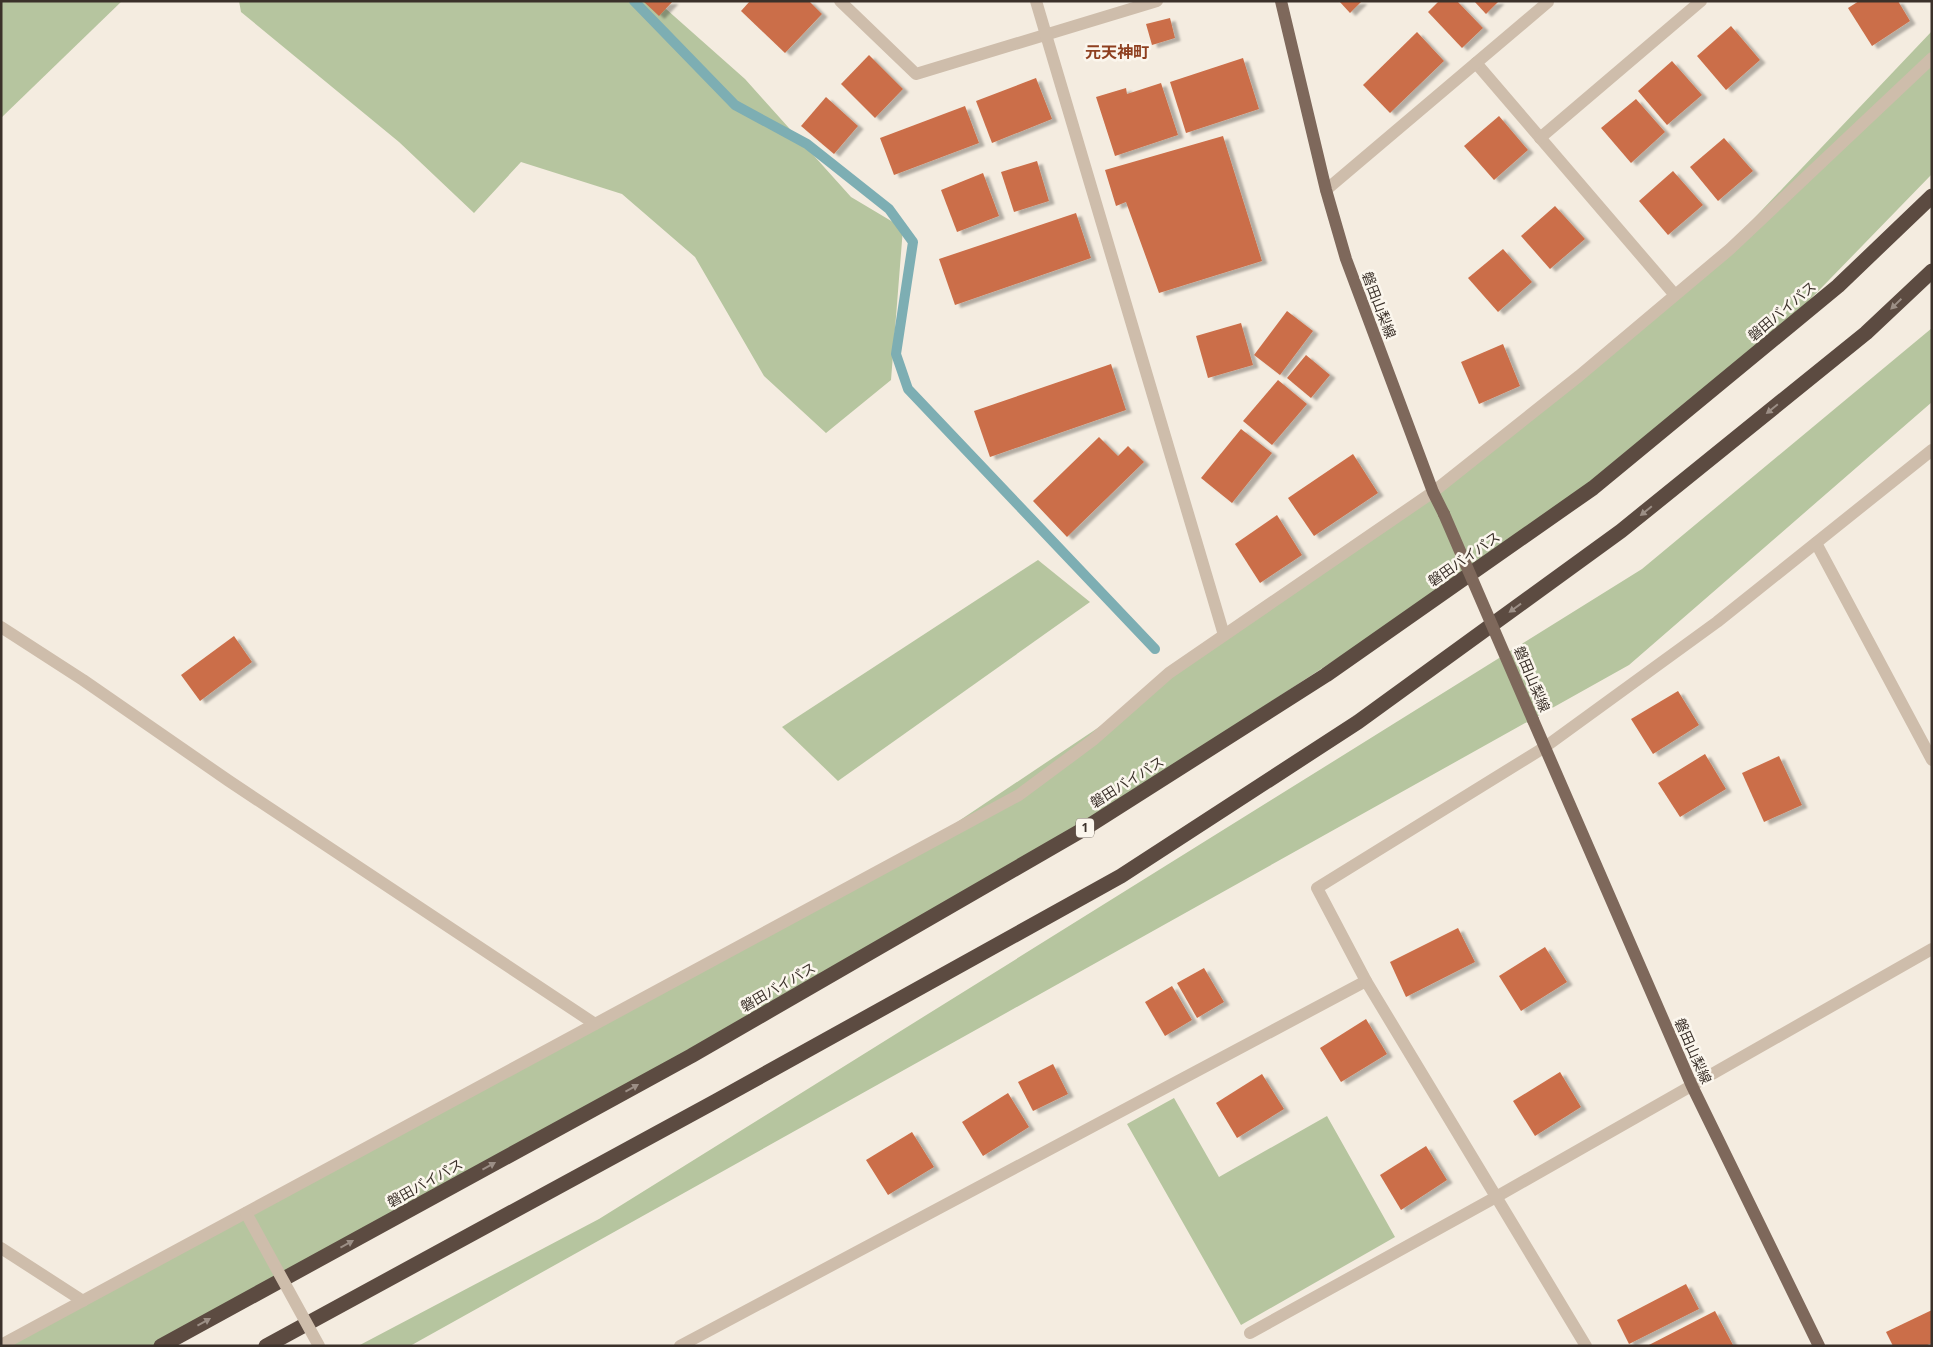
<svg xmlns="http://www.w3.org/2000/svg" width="1933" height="1347" viewBox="0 0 1933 1347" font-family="'Noto Sans','Noto Sans JP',sans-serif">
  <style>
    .green { fill: #b6c59f }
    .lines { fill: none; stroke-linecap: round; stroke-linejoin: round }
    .stream { stroke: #7daeb3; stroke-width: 10 }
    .building { fill: #cb6e48; filter: url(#shadow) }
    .minor { stroke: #cebdab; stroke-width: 12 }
    .major { stroke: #7e685b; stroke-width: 12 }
    .highway { stroke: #5c4b41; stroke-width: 15 }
    .minor-bridge { stroke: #cebdab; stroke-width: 12 }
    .major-bridge { stroke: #7e685b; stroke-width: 12 }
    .oneway { fill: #9c8f86 }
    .labels { text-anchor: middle; stroke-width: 5; stroke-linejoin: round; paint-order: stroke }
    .shield { fill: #fbf6ed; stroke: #756c64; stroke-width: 1 }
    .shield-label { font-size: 12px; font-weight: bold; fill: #3b312a }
    .street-label { font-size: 14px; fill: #3b312a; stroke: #fbf6ed }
    .quarter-label { font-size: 16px; font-weight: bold; fill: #8e3f1f; stroke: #fbf6ed }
  </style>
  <defs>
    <filter id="shadow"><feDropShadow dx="5.5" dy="3" stdDeviation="1" flood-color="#0004"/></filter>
  </defs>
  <rect width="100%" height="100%" fill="#f4ece0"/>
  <g class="green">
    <path d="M1,1H122L1,118Z"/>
    <path d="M239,1H657L745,79L851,197L903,228L891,380L826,433L764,376L695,257L622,194L521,162L474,213L399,142L241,12Z"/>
    <path d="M1932,31V174L1762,349L1540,526L1021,865L158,1346H5L902,859L1138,701L1433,492L1705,270Z"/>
    <path d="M1932,328V402L1629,665L410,1346H358L599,1219L1642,569Z"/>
    <path d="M1038,560L1090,602L838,781L782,727Z"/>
    <path d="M1174,1098L1219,1177L1327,1116L1395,1237L1241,1325L1127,1124Z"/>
  </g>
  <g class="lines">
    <path class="stream" d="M634,1L735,105L807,144L889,209L913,242L896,354L908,389L1155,649"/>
  </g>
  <g class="building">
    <path d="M643,1H673L659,16Z"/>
    <path d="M750,1H809L822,14L785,53L741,11Z"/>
    <path d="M1339,1H1362L1350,13Z"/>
    <path d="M1439,1H1457L1483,28L1462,48L1428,12Z"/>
    <path d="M1474,1H1499L1486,14Z"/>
    <path d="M1859,1H1898L1910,21L1872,46L1848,8Z"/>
    <path d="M1170,18L1175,38L1152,45L1146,24Z"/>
    <path d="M1731,26L1760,60L1726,90L1697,56Z"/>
    <path d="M1417,32L1444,61L1390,113L1363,85Z"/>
    <path d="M869,55L903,89L875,118L841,84Z"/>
    <path d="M1243,58L1259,109L1186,133L1170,82Z"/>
    <path d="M1672,61L1702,95L1667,125L1638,91Z"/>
    <path d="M1036,78L1052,119L992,143L976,101Z"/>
    <path d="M1161,83L1178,135L1115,156L1096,97L1126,88L1127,94Z"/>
    <path d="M826,97L858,126L834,154L801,126Z"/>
    <path d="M1636,99L1665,132L1631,163L1601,128Z"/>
    <path d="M965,106L979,143L894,175L880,138Z"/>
    <path d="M1499,116L1528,150L1494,180L1464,146Z"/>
    <path d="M1223,136L1262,261L1159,293L1126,202L1116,206L1105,170Z"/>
    <path d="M1724,138L1753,171L1718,201L1690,167Z"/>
    <path d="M1037,161L1049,201L1014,212L1001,172Z"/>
    <path d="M1673,171L1703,205L1668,235L1639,201Z"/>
    <path d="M983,173L999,216L957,232L941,190Z"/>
    <path d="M1555,206L1585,239L1550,269L1521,236Z"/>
    <path d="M1076,213L1091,258L955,305L939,259Z"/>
    <path d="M1503,249L1532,282L1498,312L1468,278Z"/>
    <path d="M1287,311L1313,331L1280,375L1254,355Z"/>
    <path d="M1241,323L1253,365L1208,378L1196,336Z"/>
    <path d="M1503,344L1520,386L1479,404L1461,362Z"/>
    <path d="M1306,355L1330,375L1311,398L1287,378Z"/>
    <path d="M1111,364L1126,410L990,457L974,411Z"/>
    <path d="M1278,380L1307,404L1272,445L1243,421Z"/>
    <path d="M1241,429L1272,453L1232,503L1201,478Z"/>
    <path d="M1099,437L1118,456L1128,446L1144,462L1067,537L1033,501Z"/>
    <path d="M1353,454L1378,493L1314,536L1288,498Z"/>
    <path d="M1277,515L1302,555L1260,583L1235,544Z"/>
    <path d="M234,636L252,662L200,701L181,675Z"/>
    <path d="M1678,691L1699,725L1653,754L1631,719Z"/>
    <path d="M1705,754L1726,789L1680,817L1658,783Z"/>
    <path d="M1779,756L1802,805L1764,822L1742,773Z"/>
    <path d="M1458,928L1475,962L1406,997L1390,962Z"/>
    <path d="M1545,947L1567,982L1521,1011L1499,976Z"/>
    <path d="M1204,968L1224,1002L1197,1018L1177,983Z"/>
    <path d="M1172,986L1192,1020L1165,1036L1145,1002Z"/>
    <path d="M1366,1019L1387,1054L1341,1082L1320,1048Z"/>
    <path d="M1053,1064L1068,1094L1033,1111L1018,1082Z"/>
    <path d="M1560,1072L1581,1107L1535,1136L1513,1101Z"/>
    <path d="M1262,1074L1284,1109L1237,1138L1216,1103Z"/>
    <path d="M1008,1093L1029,1127L983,1156L962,1122Z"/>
    <path d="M912,1132L934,1167L888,1195L866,1160Z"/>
    <path d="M1426,1146L1447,1180L1401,1210L1380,1175Z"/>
    <path d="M1686,1284L1699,1309L1629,1344L1617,1320Z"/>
    <path d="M1932,1310V1343L1925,1346H1893L1886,1332Z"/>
    <path d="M1715,1311L1733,1345L1647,1346Z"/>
  </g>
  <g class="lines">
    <g class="minor">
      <path d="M840,1L916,74L1157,1"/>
      <path d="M1036,1L1224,635"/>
      <path d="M1476,63L1675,295"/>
      <path d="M1540,138L1701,1"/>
      <path d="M1326,190L1548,2"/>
      <path d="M1816,543L1932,760"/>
      <path d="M1,627L83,680L229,781L595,1024"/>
      <path d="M1,1248L83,1301"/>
      <path d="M1250,1333L1496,1197L1932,949"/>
      <path d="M1,1345L1019,795L1093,740L1169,673L1433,492L1579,376L1730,249L1932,58"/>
      <path d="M680,1346L1366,981"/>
      <path d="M1586,1346L1366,981L1317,888L1545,747L1717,622L1932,450"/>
    </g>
    <g class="major">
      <path d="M1281,1L1326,190L1346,259L1433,492L1444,514"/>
      <path d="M1533,720L1692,1086L1819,1346"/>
    </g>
    <g class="highway">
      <path d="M161,1346L691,1056L1084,829L1326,675L1593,488L1838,286L1932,196"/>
      <path d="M266,1346L716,1101L1121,876L1358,722L1621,531L1866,333L1932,271"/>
    </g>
    <path class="minor-bridge" d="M246,1213L319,1346"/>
    <path class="major-bridge" d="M1444,514L1533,720"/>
  </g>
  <defs><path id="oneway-solid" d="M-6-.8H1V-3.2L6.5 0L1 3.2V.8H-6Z" transform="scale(1.25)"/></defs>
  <g class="oneway">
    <use href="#oneway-solid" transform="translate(1896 304) rotate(136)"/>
    <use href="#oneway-solid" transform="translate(1772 409) rotate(141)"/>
    <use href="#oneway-solid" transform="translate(1646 511) rotate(141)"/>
    <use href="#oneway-solid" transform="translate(1515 608) rotate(144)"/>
    <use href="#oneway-solid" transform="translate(632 1088) rotate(-29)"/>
    <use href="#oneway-solid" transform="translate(489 1166) rotate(-29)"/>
    <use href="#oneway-solid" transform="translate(347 1244) rotate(-29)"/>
    <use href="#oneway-solid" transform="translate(204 1322) rotate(-29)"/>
  </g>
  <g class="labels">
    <rect class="shield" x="1076" y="818.5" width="18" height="19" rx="4"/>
    <g class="shield-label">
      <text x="1085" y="832">1</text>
    </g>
    <g class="street-label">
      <text transform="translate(1379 305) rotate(69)" y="5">磐田山梨線</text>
      <text transform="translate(1782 311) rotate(-40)" y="5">磐田バイパス</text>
      <text transform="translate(1464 559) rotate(-35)" y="5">磐田バイパス</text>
      <text transform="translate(1532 679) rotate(67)" y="5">磐田山梨線</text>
      <text transform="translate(1127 782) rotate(-32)" y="5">磐田バイパス</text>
      <text transform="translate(778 987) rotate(-30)" y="5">磐田バイパス</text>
      <text transform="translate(1693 1051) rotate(66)" y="5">磐田山梨線</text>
      <text transform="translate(425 1183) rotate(-29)" y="5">磐田バイパス</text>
    </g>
    <g class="quarter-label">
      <text x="1117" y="58">元天神町</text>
    </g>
  </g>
  <rect width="1933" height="1347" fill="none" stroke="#3b312a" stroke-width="5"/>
</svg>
